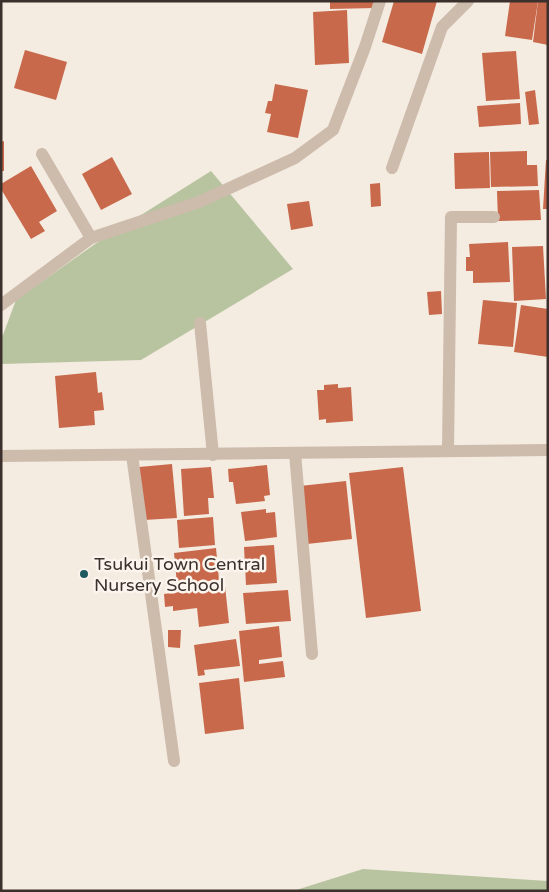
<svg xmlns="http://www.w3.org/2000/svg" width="549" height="892" viewBox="0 0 549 892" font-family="'Varela Round',sans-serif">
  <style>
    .green { fill: #b8c4a0 }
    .building { fill: #c8694b }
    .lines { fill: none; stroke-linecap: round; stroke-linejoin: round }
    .service { stroke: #cdbbac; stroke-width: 12 }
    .minor { stroke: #cdbbac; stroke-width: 12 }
    .poi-dot { fill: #1f5a5e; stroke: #fbf5ee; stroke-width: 2 }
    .labels { text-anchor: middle; stroke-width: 5; stroke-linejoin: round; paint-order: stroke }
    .poi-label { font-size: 18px; fill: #3b302b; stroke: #fbf5ee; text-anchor: start }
  </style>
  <rect width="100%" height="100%" fill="#f4ebe1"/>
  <g class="green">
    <path d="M211,171L293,269L141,360L1,364V335H3L16,300L95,244Z"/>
    <path d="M363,869L548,881V891H293Z"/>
  </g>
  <g class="building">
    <path d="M330,1H375V8L330,9Z"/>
    <path d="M394,1H437L422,54L382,42Z"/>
    <path d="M510,1H538L532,40L505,36Z"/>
    <path d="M538,1H548V45L533,42Z"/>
    <path d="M347,10L349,63L315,65L313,12Z"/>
    <path d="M25,50L67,62L56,100L14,88Z"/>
    <path d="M516,51L520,99L486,101L482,53Z"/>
    <path d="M275,84L308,90L298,138L267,132L271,114L265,113L268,101H272Z"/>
    <path d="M535,90L539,124L529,125L525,92Z"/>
    <path d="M520,103L521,124L479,127L477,106Z"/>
    <path d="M4,141V171H1V142Z"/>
    <path d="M527,151V165H537L538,186L491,187L490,152Z"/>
    <path d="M489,152L490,188L455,189L454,153Z"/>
    <path d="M112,157L132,194L101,210L82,174Z"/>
    <path d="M546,160H548V209H543Z"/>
    <path d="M31,166L57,211L39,222L45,231L31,239L1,189V184Z"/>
    <path d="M380,183L381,206L371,207L370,184Z"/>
    <path d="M539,190L541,220L498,221L497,191Z"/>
    <path d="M309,201L313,226L291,230L287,204Z"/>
    <path d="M508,242L510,282L473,283V271H466V257H470L469,244Z"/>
    <path d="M543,246L546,299L514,301L512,247Z"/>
    <path d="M441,291L442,314L429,315L427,292Z"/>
    <path d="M483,300L517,303L513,347L478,344Z"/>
    <path d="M521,305L548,309V357L514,352Z"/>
    <path d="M96,372L98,393L102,392L104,410L94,411L95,425L59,428L55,376Z"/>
    <path d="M338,384V388L351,387L353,421L326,423V419L319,420L317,390H324V385Z"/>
    <path d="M172,464L177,518L144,520L139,467Z"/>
    <path d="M267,465L270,495L264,496L265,501L236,504L233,482H229L228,469Z"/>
    <path d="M211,467L214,498H208L209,514L184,516L181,469Z"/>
    <path d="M403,467L421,611L366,618L349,473Z"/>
    <path d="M346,481L352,539L307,544L300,486Z"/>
    <path d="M266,509V513L275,512L277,537L245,541L241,512Z"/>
    <path d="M213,517L215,545L179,548L177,520Z"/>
    <path d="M274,545L277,583L246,585L244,547Z"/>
    <path d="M216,548L219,580L177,584L174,553Z"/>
    <path d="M225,586L229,623L199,627L197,608L173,611V606L165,607L164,594Z"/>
    <path d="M288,590L291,621L246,624L243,593Z"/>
    <path d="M279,626L282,657L259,660V664L283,661L285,677L244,682L239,631Z"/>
    <path d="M168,630H181L180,648L168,647Z"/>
    <path d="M236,639L240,666L204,670L205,675L198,676L194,645Z"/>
    <path d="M239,678L244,729L205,734L199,683Z"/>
  </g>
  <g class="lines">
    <g class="service">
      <path d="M42,154L91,238"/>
      <path d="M392,168L442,27L468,1"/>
      <path d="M1,305L91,238L199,202L295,158L333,130L365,47L380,1"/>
      <path d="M200,323L213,455"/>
      <path d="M448,450L451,217H494"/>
      <path d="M132,455L174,761"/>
    </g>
    <g class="minor">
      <path d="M295,453L312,654"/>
      <path d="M1,456L548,450"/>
    </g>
  </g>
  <circle class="poi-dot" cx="84" cy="574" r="5"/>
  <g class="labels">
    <g class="poi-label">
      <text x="94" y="570">Tsukui Town Central<tspan x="94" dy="21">Nursery School</tspan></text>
    </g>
  </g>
  <rect width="549" height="892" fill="none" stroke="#3b302b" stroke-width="5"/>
</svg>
